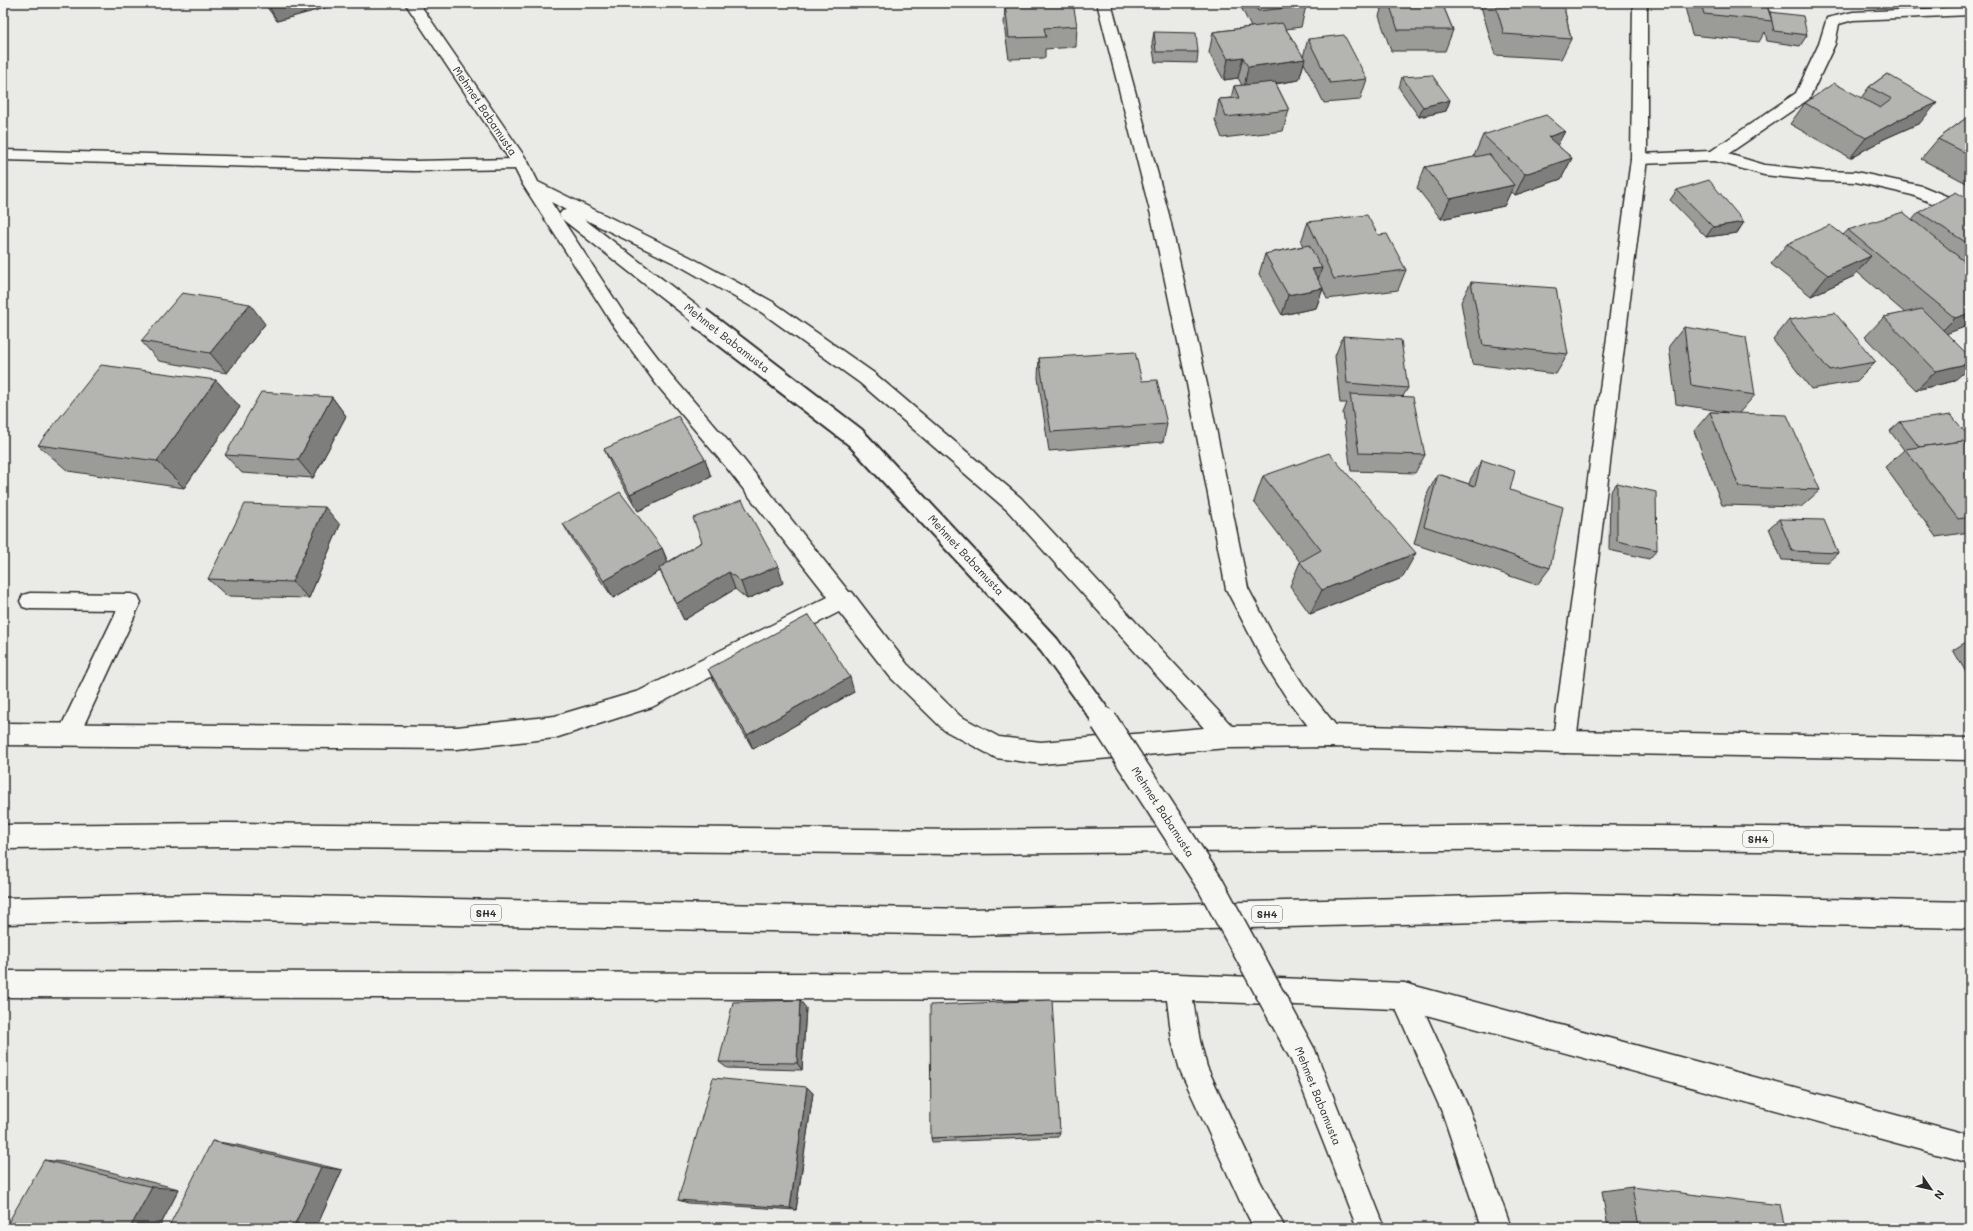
<svg xmlns="http://www.w3.org/2000/svg" width="1973" height="1231" viewBox="0 0 1973 1231" font-family="Mali,sans-serif">
  <style>
    .lines { fill: none; stroke-linecap: round; stroke-linejoin: round }
    .lane-casing { stroke: #2b2b2b; stroke-width: 3 }
    .street-casing { stroke: #2b2b2b; stroke-width: 3 }
    .secondary-casing { stroke: #2b2b2b; stroke-width: 3 }
    .highway-casing { stroke: #2b2b2b; stroke-width: 3 }
    .lane { fill: #f6f6f2; fill-rule: evenodd }
    .street { fill: #f6f6f2; fill-rule: evenodd }
    .secondary { fill: #f6f6f2; fill-rule: evenodd }
    .highway { fill: #f6f6f2; fill-rule: evenodd }
    .secondary-bridge-far2-casing { stroke: #2b2b2b; stroke-width: 18; stroke-linecap: butt }
    .secondary-bridge-far1-casing { stroke: #2b2b2b; stroke-width: 24; stroke-linecap: butt }
    .secondary-bridge-casing { stroke: #2b2b2b; stroke-width: 29; stroke-linecap: butt }
    .secondary-bridge-far2 { stroke: #f6f6f2; stroke-width: 16 }
    .secondary-bridge-far1 { stroke: #f6f6f2; stroke-width: 20 }
    .secondary-bridge { stroke: #f6f6f2; stroke-width: 26 }
    .wall { fill: #9b9b98; stroke: #2b2b2b }
    .shaded-wall { fill: #7e7e7c; stroke: #2b2b2b }
    .building { fill: #b4b4b1; stroke: #2b2b2b }
    .labels { text-anchor: middle; stroke-width: 3; stroke-linejoin: round; paint-order: stroke }
    .shield { fill: #f6f6f2; stroke: #686867; stroke-width: 1 }
    .shield-label { font-size: 10px; font-weight: bold; fill: #2b2b2b }
    .street-label { font-size: 11px; fill: #2b2b2b; stroke: #f6f6f2 }
  </style>
  <rect width="100%" height="100%" fill="#eaeae6"/>
  <filter id="ink" filterUnits="userSpaceOnUse"><feTurbulence type="fractalNoise" baseFrequency=".025" numOctaves="2"/><feDisplacementMap in="SourceGraphic" scale="8" xChannelSelector="R" yChannelSelector="G"/><feConvolveMatrix kernelMatrix="1 2 1 2 8 2 1 2 1" color-interpolation-filters="sRGB"/></filter>
  <g filter="url(#ink)">
    <g class="lines">
      <defs>
        <g id="lane">
          <path d="M3,150L414,161L521,159L526,161L529,164L526,167L521,169L414,171L3,160Z"/>
          <path d="M30,593L131,594L138,596L141,602L76,742L68,745L60,742L57,735L117,610L30,609L23,607L20,601L23,595Z"/>
        </g>
        <g id="street">
          <path d="M1097,3H1111L1169,215L1207,384L1248,588L1281,650L1304,686L1338,728L1342,736L1338,744L1330,747L1322,744L1288,700L1265,664L1226,589L1187,384L1151,215Z"/>
          <path d="M1970,7V15L1853,20L1839,24L1835,44L1809,99L1728,154L1765,165L1822,171L1856,172L1922,186L1970,206V218L1912,195L1856,182L1822,181L1764,175L1715,161L1639,164L1633,163L1631,159L1633,155L1639,154L1711,151L1796,93L1819,44L1827,18L1853,12Z"/>
          <path d="M1564,731L1970,738V760L1564,753L1556,750L1552,742L1556,734Z"/>
          <path d="M1404,983L1970,1135V1163L1404,1009L1395,1005L1391,996L1395,987Z"/>
        </g>
        <g id="secondary">
          <path d="M405,3H419L527,160L538,182L692,258L773,302L874,373L1021,498L1232,726L1330,725L1554,731L1631,159L1633,3H1647V159L1576,742L1572,750L1564,753L1330,747L1227,748L1041,764L996,758L944,730L891,678L839,612L652,707L555,738L457,749L3,745V723L457,727L555,716L639,691L828,597L726,467L657,385L611,322L523,185L513,165ZM551,202L566,210L562,211L559,215L562,219ZM562,219L684,315L690,317L696,315L699,310L696,305L584,219L680,266L761,312L860,383L1007,510L1204,728L1041,742L999,737L960,716L907,664L852,592H849L740,455L671,375L623,312Z"/>
          <path d="M3,971L1178,974L1404,983L1413,987L1469,1109L1511,1228H1481L1442,1112L1396,1009L1193,1001L1200,1041L1207,1067L1260,1181L1285,1228H1254L1240,1201L1180,1070L1172,1041L1167,1000L3,997Z"/>
        </g>
        <g id="highway">
          <path d="M227,823L961,830L1547,825L1970,829V853L1547,849L961,854L227,847L3,849V825Z"/>
          <path d="M200,894L969,909L1564,894L1970,902V928L1564,920L969,935L200,920L3,924V898Z"/>
        </g>
      </defs>
      <use href="#lane" class="lane-casing"/>
      <use href="#street" class="street-casing"/>
      <use href="#secondary" class="secondary-casing"/>
      <use href="#highway" class="highway-casing"/>
      <use href="#lane" class="lane"/>
      <use href="#street" class="street"/>
      <use href="#secondary" class="secondary"/>
      <use href="#highway" class="highway"/>
      <defs>
        <path id="secondary-bridge-far2" d="M690,310L701,319"/>
        <path id="secondary-bridge-far1" d="M700,318L855,437L1049,645L1105,722"/>
        <path id="secondary-bridge" d="M1104,721L1210,884L1303,1055L1371,1228"/>
      </defs>
      <use href="#secondary-bridge-far2" class="secondary-bridge-far2-casing"/>
      <use href="#secondary-bridge-far1" class="secondary-bridge-far1-casing"/>
      <use href="#secondary-bridge" class="secondary-bridge-casing"/>
      <use href="#secondary-bridge-far2" class="secondary-bridge-far2"/>
      <use href="#secondary-bridge-far1" class="secondary-bridge-far1"/>
      <use href="#secondary-bridge" class="secondary-bridge"/>
    </g>
    <g class="wall">
      <path d="M264,3H334L335,5L277,21Z"/>
      <path d="M1239,3H1304L1306,6L1301,27L1286,29L1303,57L1308,39L1367,79L1360,100L1324,103L1304,63L1299,80L1276,84L1289,110L1283,131L1222,138L1215,120L1219,99L1231,98L1234,86L1242,85L1238,78L1224,80L1209,53L1213,32L1251,27Z"/>
      <path d="M1377,3H1442L1453,30L1445,51H1391L1379,16L1381,10Z"/>
      <path d="M1480,3H1563L1571,39L1561,59L1495,55Z"/>
      <path d="M1684,3H1766L1770,13V12L1807,35L1800,46L1767,41L1765,32L1759,42L1692,35Z"/>
      <path d="M1777,3H1796L1795,5Z"/>
      <path d="M1005,4L1077,26L1076,47L1045,49V58L1009,59L1004,25Z"/>
      <path d="M1154,32L1198,52L1197,63L1155,62L1152,43Z"/>
      <path d="M1887,74L1920,123L1884,139L1850,158L1790,124L1805,103L1861,98L1869,87Z"/>
      <path d="M1402,77L1450,100L1446,111L1419,117L1399,88Z"/>
      <path d="M1970,115V185L1921,159L1938,139Z"/>
      <path d="M1565,131L1557,145L1572,158L1561,179L1515,195L1511,191L1504,206L1441,219L1417,188L1425,167L1475,157L1474,156L1483,135Z"/>
      <path d="M1677,190L1744,222L1737,233L1706,237L1670,200Z"/>
      <path d="M1970,201V325L1947,333L1954,381L1916,390L1865,337L1884,317L1905,313L1857,272L1854,276L1811,296L1771,264L1787,244L1843,235L1848,230L1913,219L1919,212Z"/>
      <path d="M1308,222L1378,235L1406,270L1398,290L1327,299L1323,289L1316,308L1282,315L1259,274L1265,254L1303,246L1301,242Z"/>
      <path d="M1471,282L1568,354L1556,374L1472,364L1461,302Z"/>
      <path d="M1789,320L1876,362L1857,381L1811,389L1773,340Z"/>
      <path d="M265,324L227,373L159,361L141,341Z"/>
      <path d="M1684,327L1755,395L1739,413L1820,490L1801,507L1722,505L1694,431L1710,412L1733,413L1676,404L1669,346Z"/>
      <path d="M1343,336L1408,388L1403,396L1425,455L1415,473L1351,471L1343,413L1347,403H1340L1335,356Z"/>
      <path d="M1039,358L1142,381L1167,424L1163,442L1049,451L1038,378Z"/>
      <path d="M216,380L240,407L184,488L68,471L38,445Z"/>
      <path d="M332,397L346,416L313,478L242,473L225,455Z"/>
      <path d="M1900,422L1970,438V444L1968,446L1970,449V532L1936,537L1885,467L1904,450L1890,431Z"/>
      <path d="M604,449L705,459L711,477L638,511L612,467Z"/>
      <path d="M1482,460L1510,490L1550,568L1537,585L1414,544L1428,492L1438,474L1469,484L1471,478Z"/>
      <path d="M1263,476L1402,578L1310,614L1290,586L1300,562L1254,502Z"/>
      <path d="M1617,483L1657,550L1649,559L1609,550L1610,492Z"/>
      <path d="M1779,519L1838,553L1828,562L1782,560L1769,528Z"/>
      <path d="M563,524L662,548L668,562L702,542L783,583L747,599L735,589L684,620L660,571L613,598L573,541Z"/>
      <path d="M340,525L309,598L227,596L208,579Z"/>
      <path d="M1966,642H1970V679L1953,650Z"/>
      <path d="M708,669L854,692L753,749L715,684Z"/>
      <path d="M806,1008L802,1070L727,1068L719,1062Z"/>
      <path d="M813,1093L796,1210L688,1203L678,1200Z"/>
      <path d="M1060,1132L1058,1137L932,1142L931,1138Z"/>
      <path d="M212,1141L237,1145L342,1170L316,1228Z"/>
      <path d="M44,1160L74,1163L179,1189L159,1228Z"/>
      <path d="M1632,1187L1785,1228H1608L1602,1191Z"/>
    </g>
    <g class="shaded-wall">
      <path d="M267,3H334L335,5L277,21Z"/>
      <path d="M1243,57L1238,78L1224,80L1228,59Z"/>
      <path d="M1305,59L1299,80L1244,88L1248,67Z"/>
      <path d="M1450,100L1446,111L1419,117L1423,107Z"/>
      <path d="M1937,103L1920,123L1884,139L1850,158L1866,138L1900,119Z"/>
      <path d="M1565,131L1554,152L1548,137Z"/>
      <path d="M1572,158L1561,179L1515,195L1525,174Z"/>
      <path d="M1514,185L1504,206L1441,219L1450,199Z"/>
      <path d="M1744,222L1737,233L1706,237L1713,227Z"/>
      <path d="M1871,256L1854,276L1811,296L1828,275Z"/>
      <path d="M1322,268L1315,288L1312,269Z"/>
      <path d="M1323,288L1316,308L1282,315L1288,295Z"/>
      <path d="M250,304L265,324L227,373L210,353Z"/>
      <path d="M1970,313V325L1935,338L1955,318Z"/>
      <path d="M1970,363V367L1954,381L1916,390L1936,371Z"/>
      <path d="M216,380L240,407L184,488L157,461Z"/>
      <path d="M332,397L346,416L313,478L298,460Z"/>
      <path d="M705,459L711,477L638,511L630,494Z"/>
      <path d="M325,507L340,525L309,598L292,582Z"/>
      <path d="M662,548L669,566L613,598L604,581Z"/>
      <path d="M1416,553L1402,578L1310,614L1322,590Z"/>
      <path d="M778,566L783,583L747,599L741,582Z"/>
      <path d="M729,572L735,589L684,620L676,604Z"/>
      <path d="M850,677L854,692L753,749L747,735Z"/>
      <path d="M800,1000L806,1008L802,1070L797,1063Z"/>
      <path d="M807,1087L813,1093L796,1210L790,1208Z"/>
      <path d="M321,1167L342,1170L316,1228H293Z"/>
      <path d="M152,1187L179,1189L159,1228H130Z"/>
    </g>
    <g class="building">
      <path d="M1023,3H1073L1077,26L1044,28L1046,37L1009,38L1005,4Z"/>
      <path d="M1254,3H1304L1306,6L1258,11Z"/>
      <path d="M1389,3H1442L1453,30H1398Z"/>
      <path d="M1495,3H1563L1571,39L1504,34Z"/>
      <path d="M1701,3H1766L1772,21L1704,14Z"/>
      <path d="M1770,12L1803,16L1807,35L1774,31Z"/>
      <path d="M1282,23L1305,59L1248,67L1243,57L1228,59L1213,32Z"/>
      <path d="M1154,32L1196,33L1198,52H1156Z"/>
      <path d="M1344,35L1367,79L1330,83L1308,39Z"/>
      <path d="M1887,74L1937,103L1900,119L1866,138L1805,103L1834,83L1880,108L1892,99L1869,87Z"/>
      <path d="M1432,75L1450,100L1423,107L1402,77Z"/>
      <path d="M1275,82L1289,110L1226,117L1219,99L1239,98L1234,86Z"/>
      <path d="M1546,115L1565,131L1548,137L1572,158L1525,174L1483,135Z"/>
      <path d="M1970,115V155L1938,139Z"/>
      <path d="M1489,154L1514,185L1450,199L1425,167Z"/>
      <path d="M1709,180L1744,222L1713,227L1677,190Z"/>
      <path d="M1956,192L1970,201V245L1919,212Z"/>
      <path d="M1903,212L1970,266V313L1955,318L1848,230Z"/>
      <path d="M1367,215L1378,235L1387,234L1406,270L1334,279L1308,222Z"/>
      <path d="M1830,225L1871,256L1828,275L1787,244Z"/>
      <path d="M1309,245L1322,268L1312,269L1323,288L1288,295L1265,254Z"/>
      <path d="M1471,282L1556,288L1568,354L1483,345Z"/>
      <path d="M182,293L250,304L210,353L141,341Z"/>
      <path d="M1922,309L1970,357V363L1936,371L1884,317Z"/>
      <path d="M1835,313L1876,362L1829,370L1789,320Z"/>
      <path d="M1684,327L1746,337L1755,395L1691,385Z"/>
      <path d="M1343,336L1401,340L1408,388L1347,383Z"/>
      <path d="M1135,352L1142,381L1157,380L1167,424L1051,432L1039,358Z"/>
      <path d="M101,365L216,380L157,461L38,445Z"/>
      <path d="M261,392L332,397L298,460L225,455Z"/>
      <path d="M1350,394L1413,397L1425,455L1359,453Z"/>
      <path d="M1710,412L1787,415L1820,490L1739,487Z"/>
      <path d="M1951,415L1970,438V442L1965,443L1963,441L1919,447L1900,422Z"/>
      <path d="M678,416L705,459L630,494L604,449Z"/>
      <path d="M1963,441L1970,449V517L1958,519L1905,449Z"/>
      <path d="M1329,453L1416,553L1322,590L1300,562L1321,550L1263,476Z"/>
      <path d="M1482,460L1515,471L1510,490L1563,507L1550,568L1424,526L1438,474L1475,486Z"/>
      <path d="M1617,483L1656,492L1657,550L1617,541Z"/>
      <path d="M620,492L662,548L604,581L563,524Z"/>
      <path d="M742,500L778,566L741,582L729,572L676,604L659,568L702,542L693,518Z"/>
      <path d="M245,504L325,507L292,582L208,579Z"/>
      <path d="M1779,519L1824,520L1838,553L1792,551Z"/>
      <path d="M809,615L850,677L747,735L708,669Z"/>
      <path d="M1966,642H1970V649Z"/>
      <path d="M800,1000L797,1063L719,1062L733,1002Z"/>
      <path d="M1052,1000L1060,1132L931,1138L930,1005Z"/>
      <path d="M713,1078L807,1087L790,1208L678,1200Z"/>
      <path d="M212,1141L321,1167L293,1228H168Z"/>
      <path d="M44,1160L152,1187L130,1228H5Z"/>
      <path d="M1632,1187L1780,1205L1785,1228H1639Z"/>
      <path d="M1101,1225V1228H1053Z"/>
    </g>
  </g>
  <g class="labels">
    <g class="shield">
      <rect x="1743" y="831" width="30" height="16" rx="3"/>
      <rect x="471" y="905" width="30" height="16" rx="3"/>
      <rect x="1252" y="906" width="30" height="16" rx="3"/>
    </g>
    <g class="shield-label">
      <text x="1758" y="843">SH4</text>
      <text x="486" y="917">SH4</text>
      <text x="1267" y="918">SH4</text>
    </g>
    <g class="street-label">
      <text transform="translate(485 111) rotate(56)" y="4">Mehmet Babamusta</text>
      <text transform="translate(727 338) rotate(38)" y="4">Mehmet Babamusta</text>
      <text transform="translate(966 555) rotate(47)" y="4">Mehmet Babamusta</text>
      <text transform="translate(1163 812) rotate(57)" y="4">Mehmet Babamusta</text>
      <text transform="translate(1318 1096) rotate(68)" y="4">Mehmet Babamusta</text>
    </g>
  </g>
  <rect width="1973" height="1231" fill="none" stroke="#f6f6f2" stroke-width="16"/>
  <rect x="8" y="8" width="1957" height="1215" fill="none" stroke="#2b2b2b" stroke-width="1.5" filter="url(#ink)"/>
  <g transform="translate(1931 1189) rotate(124)" stroke="#f6f6f2" stroke-width="3" paint-order="stroke">
  <path d="M0-3L7 15L0 10L-7 15Z" fill="#2b2b2b"/>
  <text y="-6" font-size="11" font-weight="bold" text-anchor="middle" fill="#2b2b2b">N</text>
  </g>
</svg>
